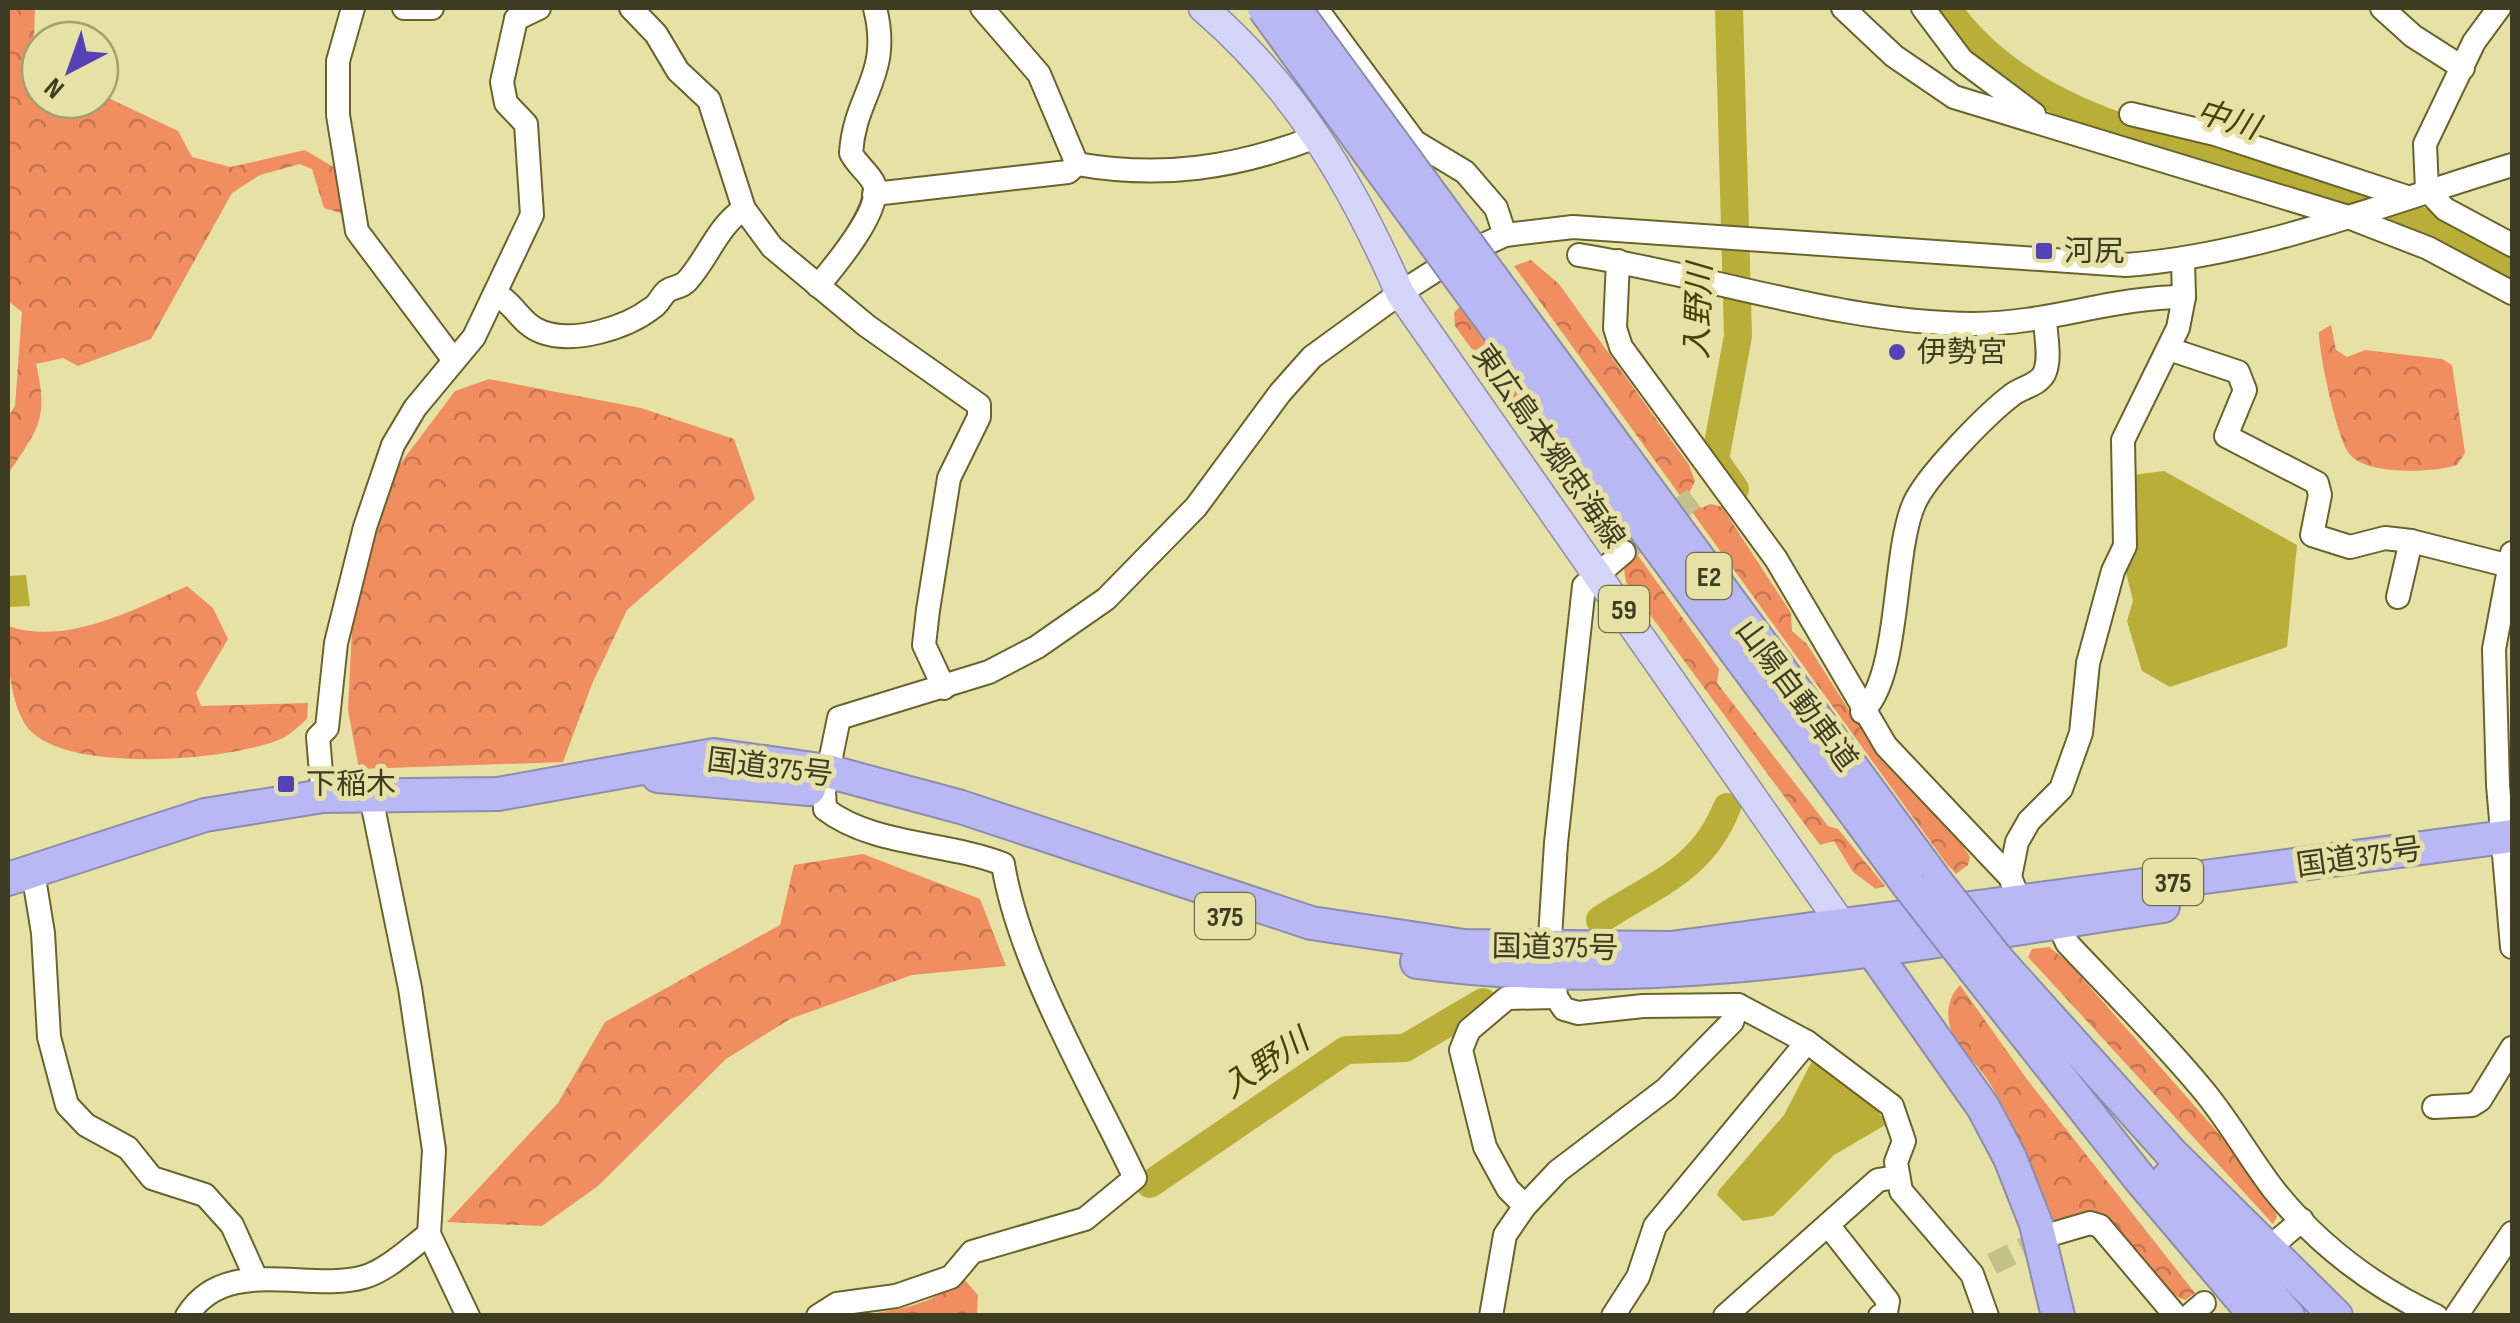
<svg xmlns="http://www.w3.org/2000/svg" width="2520" height="1323" viewBox="0 0 2520 1323" font-family="'Sofia Sans Condensed','Noto Sans JP',sans-serif">
  <style>
    .forest { fill: url(#forest-crowns) }
    .water { fill: #b8ae38 }
    .lines { fill: none; stroke-linecap: round; stroke-linejoin: round }
    .river { stroke: #b8ae38; stroke-width: 28 }
    .minor-tunnel { stroke: #c4c18b; stroke-width: 22; stroke-dasharray: 22 11; stroke-linecap: butt }
    .minor-casing { stroke: #69642b; stroke-width: 26 }
    .major-casing { stroke: #8d8dab; stroke-width: 31 }
    .highway-casing { stroke: #8d8dab; stroke-width: 36 }
    .minor { stroke: #fff; stroke-width: 22 }
    .major { stroke: #d4d4f8; stroke-width: 28 }
    .highway { stroke: #b8b8f4; stroke-width: 32 }
    .highway-bridge-casing { stroke: #8d8dab; stroke-width: 36; stroke-linecap: butt }
    .highway-bridge { stroke: #b8b8f4; stroke-width: 32 }
    .poi-dot { fill: #5542b9; stroke: #e6e2a5; stroke-width: 4 }
    .labels { text-anchor: middle; stroke-width: 10; stroke-linejoin: round; paint-order: stroke }
    .shield { fill: #e6e2a5; stroke: #706e4a; stroke-width: 2.5 }
    .shield-label { font-size: 28px; font-weight: bold; fill: #3e3c23 }
    .poi-label { font-size: 30px; fill: #3e3c23; stroke: #e6e2a5; text-anchor: start }
    .street-label { font-size: 30px; fill: #3e3c23; stroke: #e6e2a5 }
    .water-label { font-size: 32px; font-style: italic; fill: #484200; stroke: #e6e2a5 }
  </style>
  <defs>
    <pattern id="forest-crowns" width="20" height="18" patternUnits="userSpaceOnUse" patternTransform="scale(2.5)"><rect width="20" height="18" fill="#f18e60"/><path d="M2 6a3 3 0 1 1 6 0M12 15a3 3 0 1 1 6 0" fill="none" stroke="#c5754f"/></pattern>
  </defs>
  <rect width="100%" height="100%" fill="#e6e2a5"/>
  <g class="forest">
    <path d="M8,8H35L33,65L40,74V100H100V94L178,131L192,157L231,167L305,150L340,171L344,214L324,208L312,169L300,164L260,175L232,193L151,339L78,366L63,358L36,364C49,419 38,429 8,474V417L15,406L22,312L8,301Z"/>
    <path d="M1531,260L1559,284L1689,465L1695,481L1689,493L1701,508L1711,504L1722,507L1791,613L1792,631L1807,644L1857,723L1958,838L1970,857L1968,865L1956,874L1946,863L1514,266Z"/>
    <path d="M1460,306L1719,669L1717,683L1828,826L1838,829L1885,886L1876,889L1853,872L1834,841L1820,845L1626,582L1624,569L1632,557L1621,542L1611,544L1595,536L1525,423L1455,326L1454,313Z"/>
    <path d="M2331,325L2336,350L2347,357L2365,350L2442,359L2452,365L2465,453L2457,465C2434,473 2362,476 2348,452C2336,433 2319,355 2319,332Z"/>
    <path d="M489,379L641,408L734,439L755,499L627,610L592,684L563,762L359,769L348,710L355,566L400,464L455,391Z"/>
    <path d="M187,586L213,608L228,639L196,693L201,706L308,703L307,719C300,725 291,734 283,738C234,761 57,776 25,724C9,698 7,655 8,626C67,646 133,610 187,586Z"/>
    <path d="M863,854L980,899L1006,966L912,975L790,1019L726,1059L598,1186L542,1226L447,1222L558,1103L605,1022L780,925L794,865Z"/>
    <path d="M2049,947L2067,961L2228,1144L2270,1199L2277,1217L2273,1224L2028,957L2032,949Z"/>
    <path d="M1960,985L2026,1078L2195,1293L2185,1300C2153,1289 2131,1231 2096,1212L2054,1221C2034,1172 2015,1123 1987,1079C1978,1064 1960,1051 1953,1035C1945,1018 1947,998 1960,985Z"/>
    <path d="M963,1278L978,1295L977,1315L854,1316C897,1310 929,1307 963,1278Z"/>
  </g>
  <g class="water">
    <path d="M2164,471L2297,545L2287,647L2170,687L2142,671L2127,621L2133,601L2125,568L2136,535L2132,475Z"/>
    <path d="M26,575L30,606L9,607L8,576Z"/>
    <path d="M1816,1062L1876,1109L1887,1124L1834,1155L1773,1216L1743,1221L1717,1195L1719,1190L1784,1115L1811,1063Z"/>
  </g>
  <g class="lines">
    <g class="river">
      <path d="M1729,8L1738,336L1715,460L1735,489"/>
      <path d="M1947,8C2033,131 2204,146 2338,190C2397,210 2458,235 2512,265"/>
      <path d="M1600,920C1654,884 1702,871 1727,807"/>
      <path d="M1150,1184L1346,1050L1405,1048L1483,1002"/>
    </g>
    <g class="minor-tunnel">
      <path d="M1624,552L1698,495"/>
      <path d="M1992,1264L2053,1234"/>
    </g>
    <defs>
      <g id="minor">
        <path d="M353,8L338,61V115L357,231L453,359"/>
        <path d="M404,8H432"/>
        <path d="M631,8L656,34L678,71L709,100L744,209L772,247L867,326L979,405V417L949,478L928,610L924,645L944,688"/>
        <path d="M982,8L1039,74L1077,164C1161,179 1236,168 1316,137"/>
        <path d="M1316,8L1415,142L1465,172L1496,208L1505,235"/>
        <path d="M1843,8L1894,56L1954,97L2348,217L2428,248L2512,293"/>
        <path d="M1923,8L1962,60L2034,114"/>
        <path d="M2382,8L2413,36L2463,68"/>
        <path d="M2499,8L2474,42L2425,144L2427,190L2445,209L2512,245"/>
        <path d="M516,19L539,8"/>
        <path d="M2131,114L2215,134L2407,197"/>
        <path d="M874,194L1068,172L1077,164"/>
        <path d="M1579,255C1711,276 1840,323 1974,324C2047,324 2112,297 2184,297"/>
        <path d="M1618,261L1615,328L1621,347L1776,559L1886,746L2010,877L2020,902"/>
        <path d="M818,286C833,268 883,209 874,184C870,174 856,164 851,153C855,93 892,76 875,8"/>
        <path d="M495,294C514,302 520,324 542,332C574,344 626,328 652,308C659,304 661,296 667,291C674,286 681,288 687,281C708,258 718,225 744,209"/>
        <path d="M2169,349L2238,372L2245,390L2226,436L2317,483L2320,495L2312,535L2350,547L2385,538L2411,541L2510,566"/>
        <path d="M1624,552L1584,586L1556,843L1550,937L1556,997L1564,1009L1578,1013L1643,1006L1738,1005L1807,1042L1892,1106L1904,1141L1896,1162L1901,1191L1972,1274L1987,1316"/>
        <path d="M2512,553L2494,649L2498,785L2512,947"/>
        <path d="M2398,597L2411,541"/>
        <path d="M1862,712C1901,677 1892,554 1914,504C1926,476 1987,414 2012,395C2022,387 2037,386 2044,374C2051,360 2046,337 2045,321"/>
        <path d="M323,796L318,737L327,728L336,643L365,527L393,445L415,408L474,337L532,215L526,124L506,103L502,82L516,19"/>
        <path d="M371,797L410,988L434,1150L429,1234L468,1316"/>
        <path d="M33,872L43,933L49,1037L67,1105L86,1125L128,1148L152,1178L205,1195L232,1225L255,1276"/>
        <path d="M2010,877L2017,842L2029,821L2061,789L2081,733L2088,663L2113,571L2125,546L2123,440L2178,328L2184,297L2183,261"/>
        <path d="M2057,921L2067,943C2111,990 2157,1035 2198,1084C2227,1117 2247,1155 2274,1190C2317,1244 2374,1287 2436,1316"/>
        <path d="M2434,1107L2472,1105L2480,1100L2512,1048"/>
        <path d="M1525,1206L1508,1189L1485,1147L1461,1050L1469,1030L1507,998L1556,997"/>
        <path d="M1828,1225L1888,1301L1886,1312L1880,1316"/>
        <path d="M2056,1233L2090,1223L2100,1226L2176,1316"/>
        <path d="M2282,1237L2302,1220"/>
        <path d="M187,1316C225,1254 309,1293 364,1277C386,1271 410,1248 429,1234"/>
        <path d="M818,1316L837,1304L896,1296L951,1277L972,1252L1085,1219L1135,1178C1091,1085 1019,964 1003,864C947,842 873,846 825,809L824,791L839,718L989,672L1037,647L1106,599L1196,507L1280,393L1312,357L1400,293L1455,258L1505,235L1573,227L2126,265C2258,255 2386,203 2512,165"/>
        <path d="M1491,1316L1505,1235L1525,1206L1558,1171L1666,1089L1732,1022L1738,1005"/>
        <path d="M1613,1316L1638,1277L1655,1226L1807,1042"/>
        <path d="M1725,1316L1878,1180L1896,1177"/>
        <path d="M2189,1316L2204,1303"/>
        <path d="M2456,1316L2512,1233"/>
      </g>
      <path id="major" d="M1203,8C1295,87 1351,182 1400,293L1844,928"/>
      <g id="highway">
        <path d="M1484,267L1937,883"/>
        <path d="M1463,282L1909,886"/>
        <path d="M658,776L809,789"/>
        <path d="M8,879L205,815L323,796L498,794L714,755L827,771L961,807L1311,923L1464,946L1671,948L2512,836"/>
        <path d="M1856,937L1870,947L1983,1107L2010,1158L2036,1224L2058,1316"/>
        <path d="M1996,958L2172,1154L2336,1316"/>
        <path d="M1417,962C1661,996 1921,942 2163,906"/>
        <path d="M1974,969L2140,1179L2256,1316"/>
        <path d="M2168,1178L2288,1316"/>
      </g>
    </defs>
    <use href="#minor" class="minor-casing"/>
    <use href="#major" class="major-casing"/>
    <use href="#highway" class="highway-casing"/>
    <use href="#minor" class="minor"/>
    <use href="#major" class="major"/>
    <use href="#highway" class="highway"/>
    <defs>
      <g id="highway-bridge">
        <path d="M1264,8L1463,282"/>
        <path d="M1294,8L1484,267"/>
        <path d="M1937,883L1996,958"/>
        <path d="M1909,886L1974,969"/>
      </g>
    </defs>
    <use href="#highway-bridge" class="highway-bridge-casing"/>
    <use href="#highway-bridge" class="highway-bridge"/>
  </g>
  <g class="poi-dot">
    <rect x="2034" y="241" width="20" height="20" rx="5"/>
    <circle cx="1897" cy="352" r="10"/>
    <rect x="276" y="774" width="20" height="20" rx="5"/>
  </g>
  <g class="labels">
    <g class="shield">
      <rect x="1686.5" y="553" width="45" height="46" rx="8"/>
      <rect x="1599" y="586" width="50" height="46" rx="8"/>
      <rect x="2143" y="859" width="60" height="46" rx="8"/>
      <rect x="1195" y="893" width="60" height="46" rx="8"/>
    </g>
    <g class="shield-label">
      <text x="1709" y="586">E2</text>
      <text x="1624" y="619">59</text>
      <text x="2173" y="892">375</text>
      <text x="1225" y="926">375</text>
    </g>
    <g class="poi-label">
      <text x="2064" y="261">河尻</text>
      <text x="1917" y="362">伊勢宮</text>
      <text x="306" y="794">下稲木</text>
    </g>
    <g class="street-label">
      <text transform="translate(1549 446) rotate(55)" y="10">東広島本郷忠海線</text>
      <text transform="translate(1797 695) rotate(53)" y="10">山陽自動車道</text>
      <text transform="translate(770 767) rotate(7)" y="10">国道375号</text>
      <text transform="translate(2359 857) rotate(-8)" y="10">国道375号</text>
      <text transform="translate(1555 947) rotate(1)" y="10">国道375号</text>
    </g>
    <g class="water-label">
      <text transform="translate(2228 119) rotate(17)" y="11">中川</text>
      <text transform="translate(1698 311) rotate(-88)" y="11">入野川</text>
      <text transform="translate(1265 1063) rotate(-34)" y="11">入野川</text>
    </g>
  </g>
  <rect width="2520" height="1323" fill="none" stroke="#3e3c23" stroke-width="20"/>
  <g transform="translate(70 70) rotate(221)"><circle r="48" fill="#e6e2a5" stroke="#a3a071" stroke-width="2.5"/>
  <path d="M0-8L18 38L0 25L-18 38Z" fill="#5542b9"/>
  <text y="-15" font-size="28" font-weight="bold" text-anchor="middle" fill="#3e3c23">N</text>
  </g>
</svg>
